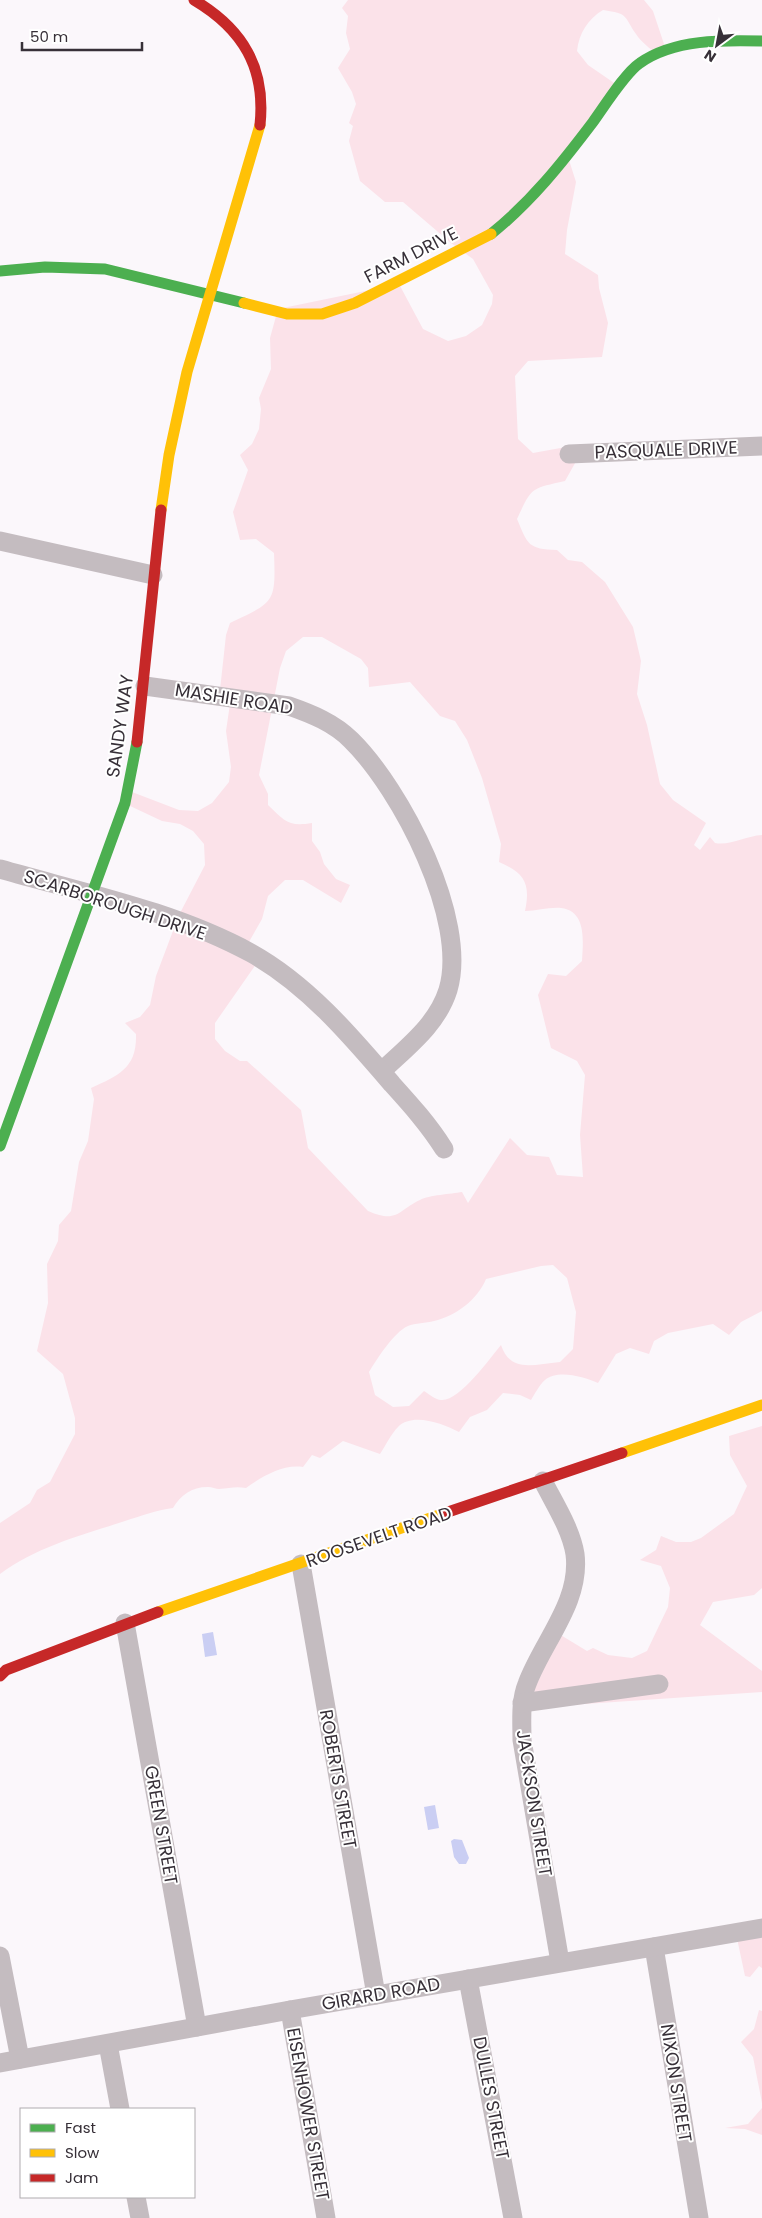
<svg xmlns="http://www.w3.org/2000/svg" width="762" height="2218" viewBox="0 0 762 2218" font-family="Poppins,sans-serif">
  <style>
    .green { fill: #fbe2e9; fill-rule: evenodd }
    .water { fill: #cacef3 }
    .lines { fill: none; stroke-linecap: round; stroke-linejoin: round }
    .street { stroke: #c4bcc0; stroke-width: 19 }
    .fast { stroke: #4caf50; stroke-width: 11 }
    .slow { stroke: #ffc107; stroke-width: 11 }
    .jam { stroke: #c62828; stroke-width: 11 }
    .labels { text-anchor: middle; stroke-width: 4; stroke-linejoin: round; paint-order: stroke }
    .street-label { font-size: 18px; fill: #373038; stroke: #fff }
  </style>
  <rect width="100%" height="100%" fill="#fbf7fb"/>
  <g class="green">
    <path d="M348,0H644L653,11L666,50L656,54C650,48 641,42 636,34C623,15 629,14 603,10C588,19 579,33 577,51L588,65L620,87L569,160L576,182L567,230L565,254L598,275L599,288L608,323L602,357L528,361L515,376L518,439L533,453L566,447L583,449L565,481C530,489 532,487 517,519C528,545 528,549 557,550L568,560L582,562L605,582L633,627L641,661L637,694L647,725L660,784L673,800L706,823L694,845L700,850L710,837L715,843C730,846 746,836 762,835V1311L741,1322L729,1335L713,1324L668,1333L654,1341L649,1354L630,1348L616,1354L598,1383C584,1377 558,1369 545,1380C539,1385 535,1394 531,1400L520,1395L503,1393L487,1410L470,1417L459,1432C443,1424 413,1412 398,1427C391,1434 386,1445 380,1454L343,1441L320,1458L312,1455L303,1467C283,1464 263,1476 246,1488C236,1486 230,1488 219,1489C216,1489 212,1487 208,1487C191,1487 181,1495 173,1508C156,1510 141,1516 125,1521C82,1535 36,1547 0,1574V1523L30,1503L37,1490L50,1482L75,1434V1418L63,1374L37,1351L48,1303L47,1264L58,1241L59,1225L71,1211L79,1162L88,1141L94,1099L91,1088C119,1075 137,1068 136,1034L125,1023L140,1017L150,1005L156,976L179,915L205,865L204,844L193,831L180,824L162,821L128,805L132,792L179,810L198,811L212,803L229,782L231,767L226,731L231,697L220,690L226,635L230,623C274,602 276,604 274,553L256,539L240,540L233,512L248,470L240,455L252,444L259,429L261,409L259,398L271,369L270,338L278,309L399,284L423,329L448,341L466,336L482,325L492,304L493,295L473,259L451,243L403,202H385L360,181L349,141L353,126L349,123L356,104L352,92L338,68L350,49L346,33L348,16L342,8ZM303,637H322L361,659L368,668L369,687L410,682L440,716L455,721L467,740L482,778L501,844L499,862C524,873 531,883 525,911C537,911 549,907 561,908C587,911 583,942 582,961L566,976L548,974L538,995L551,1048L577,1061L585,1075L580,1135L583,1177L557,1175L549,1157L527,1155L510,1138L468,1203L462,1192C451,1194 429,1195 420,1200C398,1210 398,1224 368,1211L308,1148L301,1110L247,1061H240L225,1051L215,1039V1023L259,960L245,949L262,919L268,896L285,880H303L341,903L350,885L336,879L324,864L320,852L312,841V823C288,827 285,821 268,805V794L259,775L280,668L286,651ZM553,1265L567,1278L576,1312L573,1349L560,1362C534,1364 511,1374 501,1345C490,1358 459,1402 441,1400C436,1400 429,1394 424,1391L409,1406L393,1407L375,1395L369,1372C377,1359 394,1332 408,1326C415,1323 426,1323 434,1321C456,1316 477,1300 486,1279L541,1266Z"/>
    <path d="M762,1426V1588L754,1595L713,1602L700,1625L762,1671V1692L526,1708L559,1634L587,1651L593,1648L608,1655L632,1658L647,1651L668,1607L670,1588L661,1566L640,1560L656,1550L661,1536L676,1542H691L701,1538L734,1514L747,1486L730,1455L729,1436Z"/>
    <path d="M762,1923V1968L759,1966L750,1977L745,1976L735,1929Z"/>
    <path d="M759,2010L762,2011V2103L753,2057L741,2042L754,2029Z"/>
    <path d="M762,2108V2135L745,2129L725,2128L748,2124Z"/>
  </g>
  <g class="water">
    <path d="M213,1632L217,1655L205,1657L202,1634Z"/>
    <path d="M435,1805L439,1828L428,1830L424,1807Z"/>
    <path d="M454,1839L462,1840L469,1858L466,1864H459L454,1857L451,1841Z"/>
  </g>
  <g class="lines">
    <g class="street">
      <path d="M569,454L762,446"/>
      <path d="M0,541L153,575"/>
      <path d="M145,686L289,706C312,714 334,723 351,740C401,789 469,920 448,990C437,1025 407,1047 382,1071"/>
      <path d="M0,869C84,893 174,911 251,953C307,984 351,1036 392,1084C411,1105 429,1125 444,1149"/>
      <path d="M543,1481C554,1503 571,1529 575,1554C581,1602 543,1641 527,1684C520,1701 522,1722 522,1740L560,1962"/>
      <path d="M301,1564L376,1995"/>
      <path d="M125,1623L197,2027"/>
      <path d="M522,1703L659,1684"/>
      <path d="M654,1947L699,2218"/>
      <path d="M0,1956L20,2059"/>
      <path d="M468,1979L513,2218"/>
      <path d="M290,2010L326,2218"/>
      <path d="M108,2044L120,2109"/>
      <path d="M0,2063L290,2010L762,1928"/>
      <path d="M136,2197L140,2218"/>
    </g>
    <g class="fast">
      <path d="M491,234C531,202 562,163 593,122C604,107 625,73 640,63C674,39 723,40 762,41"/>
      <path d="M0,271L45,267L105,269L244,303"/>
      <path d="M0,1146L125,803L137,742"/>
    </g>
    <g class="slow">
      <path d="M244,303L287,314H322L355,303L491,234"/>
      <path d="M161,510L169,455L187,372L260,125"/>
      <path d="M622,1453L762,1405"/>
      <path d="M158,1612L445,1513"/>
    </g>
    <g class="jam">
      <path d="M194,0C243,29 266,68 260,125"/>
      <path d="M137,742L161,510"/>
      <path d="M445,1513L622,1453"/>
      <path d="M0,1676L6,1670L158,1612"/>
    </g>
  </g>
  <g class="labels">
    <g class="street-label">
      <text transform="translate(411 255) rotate(-27)" y="6">FARM DRIVE</text>
      <text transform="translate(666 450) rotate(-2)" y="6">PASQUALE DRIVE</text>
      <text transform="translate(234 699) rotate(9)" y="6">MASHIE ROAD</text>
      <text transform="translate(120 726) rotate(-82)" y="6">SANDY WAY</text>
      <text transform="translate(115 905) rotate(18)" y="6">SCARBOROUGH DRIVE</text>
      <text transform="translate(379 1537) rotate(-19)" y="6">ROOSEVELT ROAD</text>
      <text transform="translate(338 1779) rotate(80)" y="6">ROBERTS STREET</text>
      <text transform="translate(534 1803) rotate(81)" y="6">JACKSON STREET</text>
      <text transform="translate(161 1825) rotate(80)" y="6">GREEN STREET</text>
      <text transform="translate(381 1994) rotate(-10)" y="6">GIRARD ROAD</text>
      <text transform="translate(676 2083) rotate(81)" y="6">NIXON STREET</text>
      <text transform="translate(491 2098) rotate(79)" y="6">DULLES STREET</text>
      <text transform="translate(308 2114) rotate(80)" y="6">EISENHOWER STREET</text>
    </g>
  </g>
  <rect x="20" y="2108" width="175" height="90" fill="#ffffff" stroke="#afacaf"/>
  <rect x="30" y="2124" width="25" height="8" fill="#4caf50" stroke="#afacaf"/>
  <text x="65" y="2133" font-size="15" fill="#373038">Fast</text>
  <rect x="30" y="2149" width="25" height="8" fill="#ffc107" stroke="#afacaf"/>
  <text x="65" y="2158" font-size="15" fill="#373038">Slow</text>
  <rect x="30" y="2174" width="25" height="8" fill="#c62828" stroke="#afacaf"/>
  <text x="65" y="2183" font-size="15" fill="#373038">Jam</text>
  <g transform="translate(717 45) rotate(212)" stroke="#ffffff" stroke-width="4" paint-order="stroke">
  <path d="M0-4L9 19L0 12L-9 19Z" fill="#373038"/>
  <text y="-8" font-size="14" font-weight="bold" text-anchor="middle" fill="#373038">N</text>
  </g>
  <path d="M22 42v8h120v-8" fill="none" stroke="#373038" stroke-width="2.5"/>
  <text x="30" y="42" font-size="15" fill="#373038" stroke="#ffffff" stroke-width="4" paint-order="stroke">50 m</text>
</svg>
